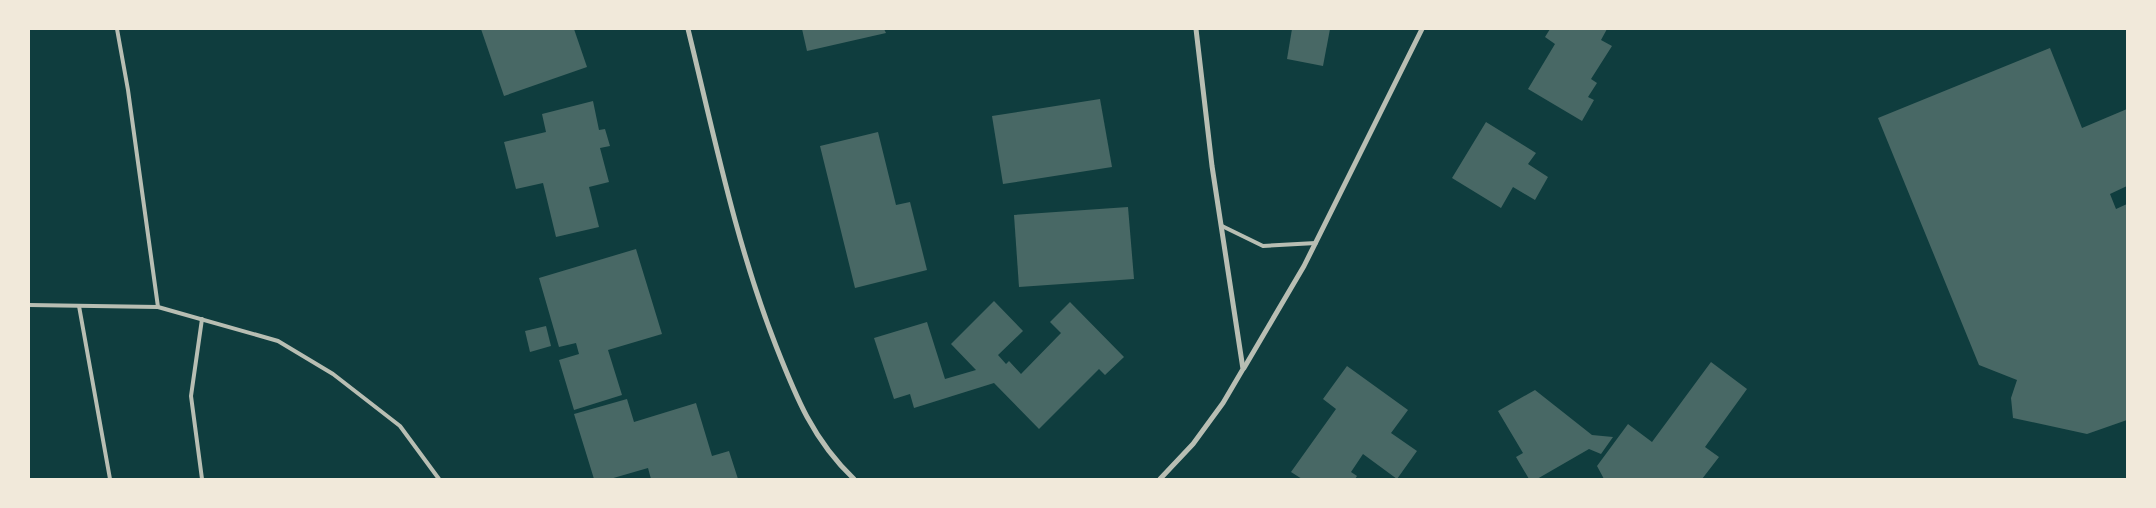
<svg xmlns="http://www.w3.org/2000/svg" width="2156" height="508" viewBox="0 0 2156 508" font-family="'Nunito Sans',sans-serif">
  <style>
    .building { fill: #486865 }
    .lines { fill: none; stroke-linecap: round; stroke-linejoin: round }
    .service { stroke: #b8beb3; stroke-width: 4 }
    .minor { stroke: #b8beb3; stroke-width: 5 }
  </style>
  <rect width="100%" height="100%" fill="#0f3d3e"/>
  <g class="building">
    <path d="M481,29H574L587,67L504,96Z"/>
    <path d="M802,29H884L886,33L807,51Z"/>
    <path d="M1292,29H1330L1323,66L1287,59Z"/>
    <path d="M1550,29H1607L1601,40L1612,46L1591,79L1597,83L1588,97L1594,100L1582,121L1528,89L1555,44L1545,37Z"/>
    <path d="M2050,48L2082,128L2127,109V186L2110,194L2116,209L2127,204V420L2087,434L2013,418L2011,398L2017,380L1979,365L1878,118Z"/>
    <path d="M1100,99L1112,167L1003,184L992,116Z"/>
    <path d="M593,101L599,130L605,129L610,146L600,148L609,182L589,187L599,227L556,237L543,183L516,189L504,142L546,132L542,114Z"/>
    <path d="M1486,122L1536,153L1528,164L1548,177L1535,200L1513,187L1501,208L1452,178Z"/>
    <path d="M878,132L896,205L910,202L927,270L855,288L820,146Z"/>
    <path d="M1128,207L1134,279L1019,287L1014,215Z"/>
    <path d="M636,249L662,334L608,350L622,395L574,410L559,360L579,354L576,343L559,347L539,278Z"/>
    <path d="M994,301L1023,331L998,355L1006,364L1009,361L1021,374L1061,333L1050,322L1070,302L1124,357L1105,375L1099,369L1039,429L994,383L914,408L910,394L894,399L874,338L927,322L945,379L976,370L951,344Z"/>
    <path d="M546,326L551,346L530,352L525,331Z"/>
    <path d="M1711,362L1747,389L1705,447L1719,457L1702,479H1604L1597,466L1628,424L1652,442Z"/>
    <path d="M1347,366L1408,410L1391,433L1417,451L1397,479L1363,454L1351,472L1357,476L1355,479H1302L1291,472L1336,409L1323,399Z"/>
    <path d="M1535,390L1592,435L1613,437L1601,454L1589,449L1537,479H1529L1516,457L1523,453L1498,411Z"/>
    <path d="M627,399L634,422L696,403L712,456L729,451L738,479H651L648,468L610,479H594L574,414Z"/>
  </g>
  <g class="lines">
    <g class="service">
      <path d="M117,29L128,90L158,307L278,341L333,374L400,426L439,479"/>
      <path d="M1222,226L1263,246L1316,243"/>
      <path d="M29,305L158,307"/>
      <path d="M79,306L110,479"/>
      <path d="M202,479L191,396L202,319"/>
    </g>
    <g class="minor">
      <path d="M688,29C714,135 736,244 776,346C796,397 813,440 854,479"/>
      <path d="M1244,368L1304,266L1422,29"/>
      <path d="M1160,479L1193,444L1223,403L1243,369L1212,166L1196,29"/>
    </g>
  </g>
  <rect width="2156" height="508" fill="none" stroke="#f1e9da" stroke-width="60"/>
</svg>
